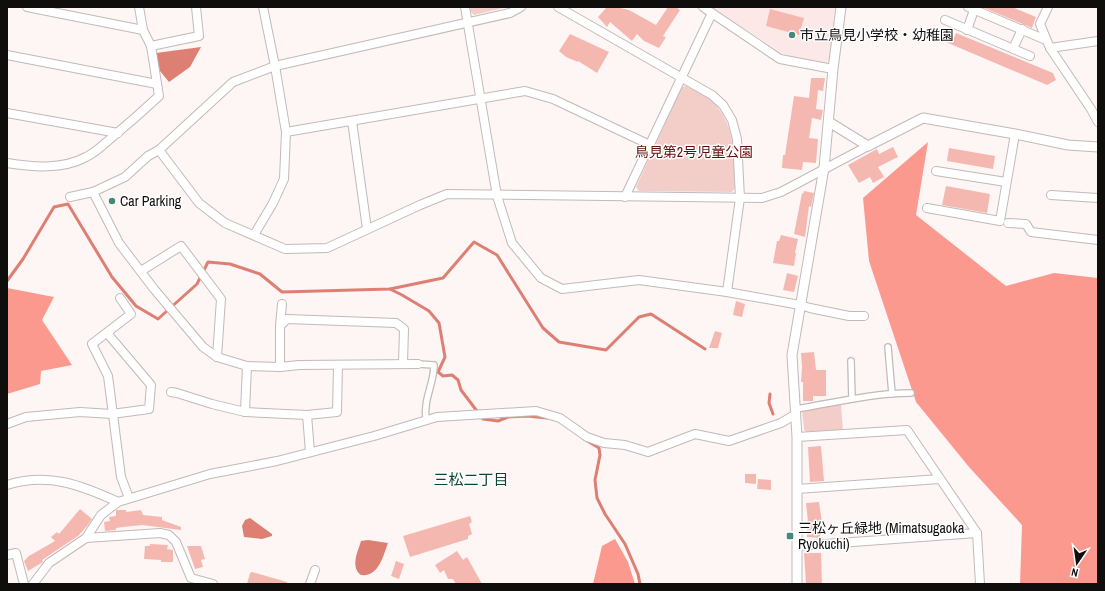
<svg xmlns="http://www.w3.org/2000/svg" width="1105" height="591" viewBox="0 0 1105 591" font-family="'Archivo Narrow','Noto Sans JP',sans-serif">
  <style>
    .built { fill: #fce9e7 }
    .green { fill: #f3cec9 }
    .forest { fill: #fc998e }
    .water { fill: #de7f74 }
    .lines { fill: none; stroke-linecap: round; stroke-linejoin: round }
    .stream { stroke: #de7f74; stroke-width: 3 }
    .building { fill: #f5b8b0 }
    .pedestrian-casing { stroke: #c2b9b8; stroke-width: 8 }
    .minor-casing { stroke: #c2b9b8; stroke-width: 10 }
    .tertiary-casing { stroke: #c2b9b8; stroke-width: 11 }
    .pedestrian { stroke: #fff; stroke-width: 5.5 }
    .minor { stroke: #fff; stroke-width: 8 }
    .tertiary { stroke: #fff; stroke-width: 9 }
    .poi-dot { fill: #468879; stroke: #fff; stroke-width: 1.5 }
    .labels { text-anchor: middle; stroke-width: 3; stroke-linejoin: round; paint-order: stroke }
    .poi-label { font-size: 14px; fill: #100d0d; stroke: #fff; text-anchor: start }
    .park-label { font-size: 14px; fill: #630c0c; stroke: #fff }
    .neighbourhood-label { font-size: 15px; fill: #0a453a; stroke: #fff }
  </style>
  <rect width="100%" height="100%" fill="#fef6f5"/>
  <path class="built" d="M712,7H835L829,60L826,63L802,60L783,54Z"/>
  <g class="green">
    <path d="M470,7H507L474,15L471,12Z"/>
    <path d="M686,86C693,90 702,93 708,98C737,121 733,155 735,188L732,192L639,191L636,187L682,87Z"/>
    <path d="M841,404L843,430L809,433L804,430L802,410Z"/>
  </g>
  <g class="forest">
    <path d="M928,142L916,215L1006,286L1054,273L1098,278V584H1020L1022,525L969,467L916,402L869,261L863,198Z"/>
    <path d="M7,288L54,297L42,320L72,365L41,371L40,384L7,394Z"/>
    <path d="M615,539L628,562L635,584H593L602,546Z"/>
  </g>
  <g class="water">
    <path d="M201,47L190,67L169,82L160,71L156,53Z"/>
    <path d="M250,518L272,534V536L262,539L244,537L242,526L245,520Z"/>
    <path d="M368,540L388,543C383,556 379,577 361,575C350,567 358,551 361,541Z"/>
  </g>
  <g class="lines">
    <g class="stream">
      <path d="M7,281L23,259L54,207L68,204L112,277L136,306L158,319L197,284L208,262L230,264L260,274L282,292L390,289L443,278L474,242L497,255L543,328L559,342L606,350L639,317L651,314L705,349"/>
      <path d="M390,289L402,295L429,311L439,323L445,357L438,372L443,376L452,375L458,380L461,390L483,419L498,421L508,417L527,416L547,418"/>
      <path d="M770,394L769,403L773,414"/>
      <path d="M584,439L599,448L600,455L595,480L597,498L605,514L625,544L638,574L640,584"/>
    </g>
  </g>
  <g class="building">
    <path d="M607,7H616L629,10L656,25L668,7H676L680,10L663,36L666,37L659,48L644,41L637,34L632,41L610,22L607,27L598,17Z"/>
    <path d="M982,7H1012L1036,17L1032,28Z"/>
    <path d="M770,9L804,18L799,35L766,26Z"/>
    <path d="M936,30L954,38L956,33L1053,73L1056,80L1047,85L934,37Z"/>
    <path d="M570,34L609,52L597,73L578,61V62L566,57L559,51Z"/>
    <path d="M811,78H825L823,91L818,90L816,109L823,110L821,120L812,118L809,138L818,139L816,163L803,162L802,170L782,168L783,155H785L794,96L809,98Z"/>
    <path d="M893,147L898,157L878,167L884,177L873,183L870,177L859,183L848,165L877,149L879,154Z"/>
    <path d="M949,148L995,156L993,169L947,161Z"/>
    <path d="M946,186L990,194L987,213L942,205Z"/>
    <path d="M804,191L814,193L811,207L809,206L805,237L794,234L802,193L803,194Z"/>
    <path d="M781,235L798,239L795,253H796L794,266L773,263L777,241H779Z"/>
    <path d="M787,273L798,276L794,292L783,290Z"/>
    <path d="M736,301L745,304L742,317L733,315Z"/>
    <path d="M715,331L722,333L718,348H709Z"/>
    <path d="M814,352L816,370H826V396H813V401H803V382H801L802,367L801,353Z"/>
    <path d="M821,446L824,481L810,482L808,447Z"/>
    <path d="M745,474H756V484L745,483Z"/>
    <path d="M758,479L771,480V490L757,489Z"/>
    <path d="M819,502L822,523L820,538L807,537V522H808L806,503Z"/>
    <path d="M80,509L92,519L88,525L78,536L42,560L43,562L28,571L24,561L29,556L55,541L51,537L57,532L59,534Z"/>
    <path d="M116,510H126V512L141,510L143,515L162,517V520L181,527V530L142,525L123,527L116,528V530L105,531L104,522L110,521L109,517L116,516Z"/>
    <path d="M470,516L472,522L469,524L472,534L468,536V539L410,557L403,536Z"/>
    <path d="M150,544L168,545L167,549L173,550V562H161V560L144,559L145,546H150Z"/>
    <path d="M187,546H201L205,559L201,560L203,567L195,569Z"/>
    <path d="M457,551L463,560L467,557L482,584H456L453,579H448L444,570L440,573L435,565Z"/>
    <path d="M804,553H821L822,584H806Z"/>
    <path d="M396,561L404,564L399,579L391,576Z"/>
    <path d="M252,572L287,582V584H247L250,573Z"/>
  </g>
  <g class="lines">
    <defs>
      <g id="pedestrian">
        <path d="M888,347L892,394"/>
        <path d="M851,361L852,399"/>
        <path d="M418,364L434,365C434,385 423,398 426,421"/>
        <path d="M796,409C834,403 872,393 911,393"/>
      </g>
      <g id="minor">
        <path d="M27,7L143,30"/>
        <path d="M465,7L497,196L512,243L541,278L562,289L639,280L727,292L800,305L810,308L849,316H864"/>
        <path d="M558,7L712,95L723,105L732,120L737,139L740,198L727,292"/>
        <path d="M703,7L780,59L833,69"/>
        <path d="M968,7L1046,40"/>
        <path d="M1048,7L1040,24L1050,48L1091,109L1098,122"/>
        <path d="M945,20L1030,56"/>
        <path d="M967,30L974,10"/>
        <path d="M151,46L199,36L196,7"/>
        <path d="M1050,48L1098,41"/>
        <path d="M1013,49L1022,29"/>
        <path d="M7,55L157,84"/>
        <path d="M7,113L118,133"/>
        <path d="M352,121L367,229"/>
        <path d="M286,132L525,91L553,99L650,145"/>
        <path d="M159,150L199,203L225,223L285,249L327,248L420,205L447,194L762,198L781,192L868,146"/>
        <path d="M7,163C32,167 62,170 86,157C95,153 103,145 110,139C127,125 143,111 159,96L151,46L143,30L139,7"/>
        <path d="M936,171L1006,182"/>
        <path d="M93,192L119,243L154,289L203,347L217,357L247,366L280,367L299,365L418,364"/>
        <path d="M1051,195L1098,198"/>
        <path d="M70,197L93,192L125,177L148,156L159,150L233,82L275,66L510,13L521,7"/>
        <path d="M625,197L712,13"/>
        <path d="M927,208L1000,221L1015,134"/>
        <path d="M1008,223L1026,224L1031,232L1098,240"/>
        <path d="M254,235L273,203L284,179L286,132L275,66L263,7"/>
        <path d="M141,271L181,246L221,299L217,357"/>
        <path d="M120,298L131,314L92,344L108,376L121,477L129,498"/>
        <path d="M280,326L282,304"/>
        <path d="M280,367V326L287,319L396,323L404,329L403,363"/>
        <path d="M171,392L177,393L212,404L245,412L307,415L337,412L338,365"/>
        <path d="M245,412L247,366"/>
        <path d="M307,415L310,452"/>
        <path d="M7,424L26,417L80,412L112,414L149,409L151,385L107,333"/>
        <path d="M797,437L907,430L977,533L980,584"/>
        <path d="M7,485C48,472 81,485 118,502"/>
        <path d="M797,489L940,479"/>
        <path d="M86,538L160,533L169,535L176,542L191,578L213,584"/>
        <path d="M798,546L977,533"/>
        <path d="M7,555L16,553L24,584"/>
        <path d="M33,584L49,563L86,538L101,515L118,502L210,474L277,461L374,436L437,417L536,411L560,418L587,437L604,443L625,445L648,452L695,434L729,441L781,423L796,414"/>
        <path d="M310,584L315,570"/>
      </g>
      <g id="tertiary">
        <path d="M829,122L868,146L923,118L1015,134L1068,145L1098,147"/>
        <path d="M797,584V437L792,355L824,168L833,69L841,7"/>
      </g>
    </defs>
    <use href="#pedestrian" class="pedestrian-casing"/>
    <use href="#minor" class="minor-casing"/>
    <use href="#tertiary" class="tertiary-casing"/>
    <use href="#pedestrian" class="pedestrian"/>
    <use href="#minor" class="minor"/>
    <use href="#tertiary" class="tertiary"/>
  </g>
  <g class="poi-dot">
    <circle cx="792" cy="35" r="4"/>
    <circle cx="112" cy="201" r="4"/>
    <rect x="786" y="532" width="8" height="8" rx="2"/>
  </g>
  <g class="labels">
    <g class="poi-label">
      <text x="800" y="40">市立鳥見小学校・幼稚園</text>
      <text x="120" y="206">Car Parking</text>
      <text x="798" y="533">三松ヶ丘緑地 (Mimatsugaoka<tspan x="798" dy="16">Ryokuchi)</tspan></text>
    </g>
    <g class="park-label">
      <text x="694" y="157">鳥見第2号児童公園</text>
    </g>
    <g class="neighbourhood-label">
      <text x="471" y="485">三松二丁目</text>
    </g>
  </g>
  <rect width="1105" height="591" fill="none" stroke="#100d0d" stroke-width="16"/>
  <g transform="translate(1077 563) rotate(193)" stroke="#ffffff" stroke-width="3" paint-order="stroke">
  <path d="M0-3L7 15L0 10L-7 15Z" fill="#100d0d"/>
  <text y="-6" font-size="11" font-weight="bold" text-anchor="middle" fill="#100d0d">N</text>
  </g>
</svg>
